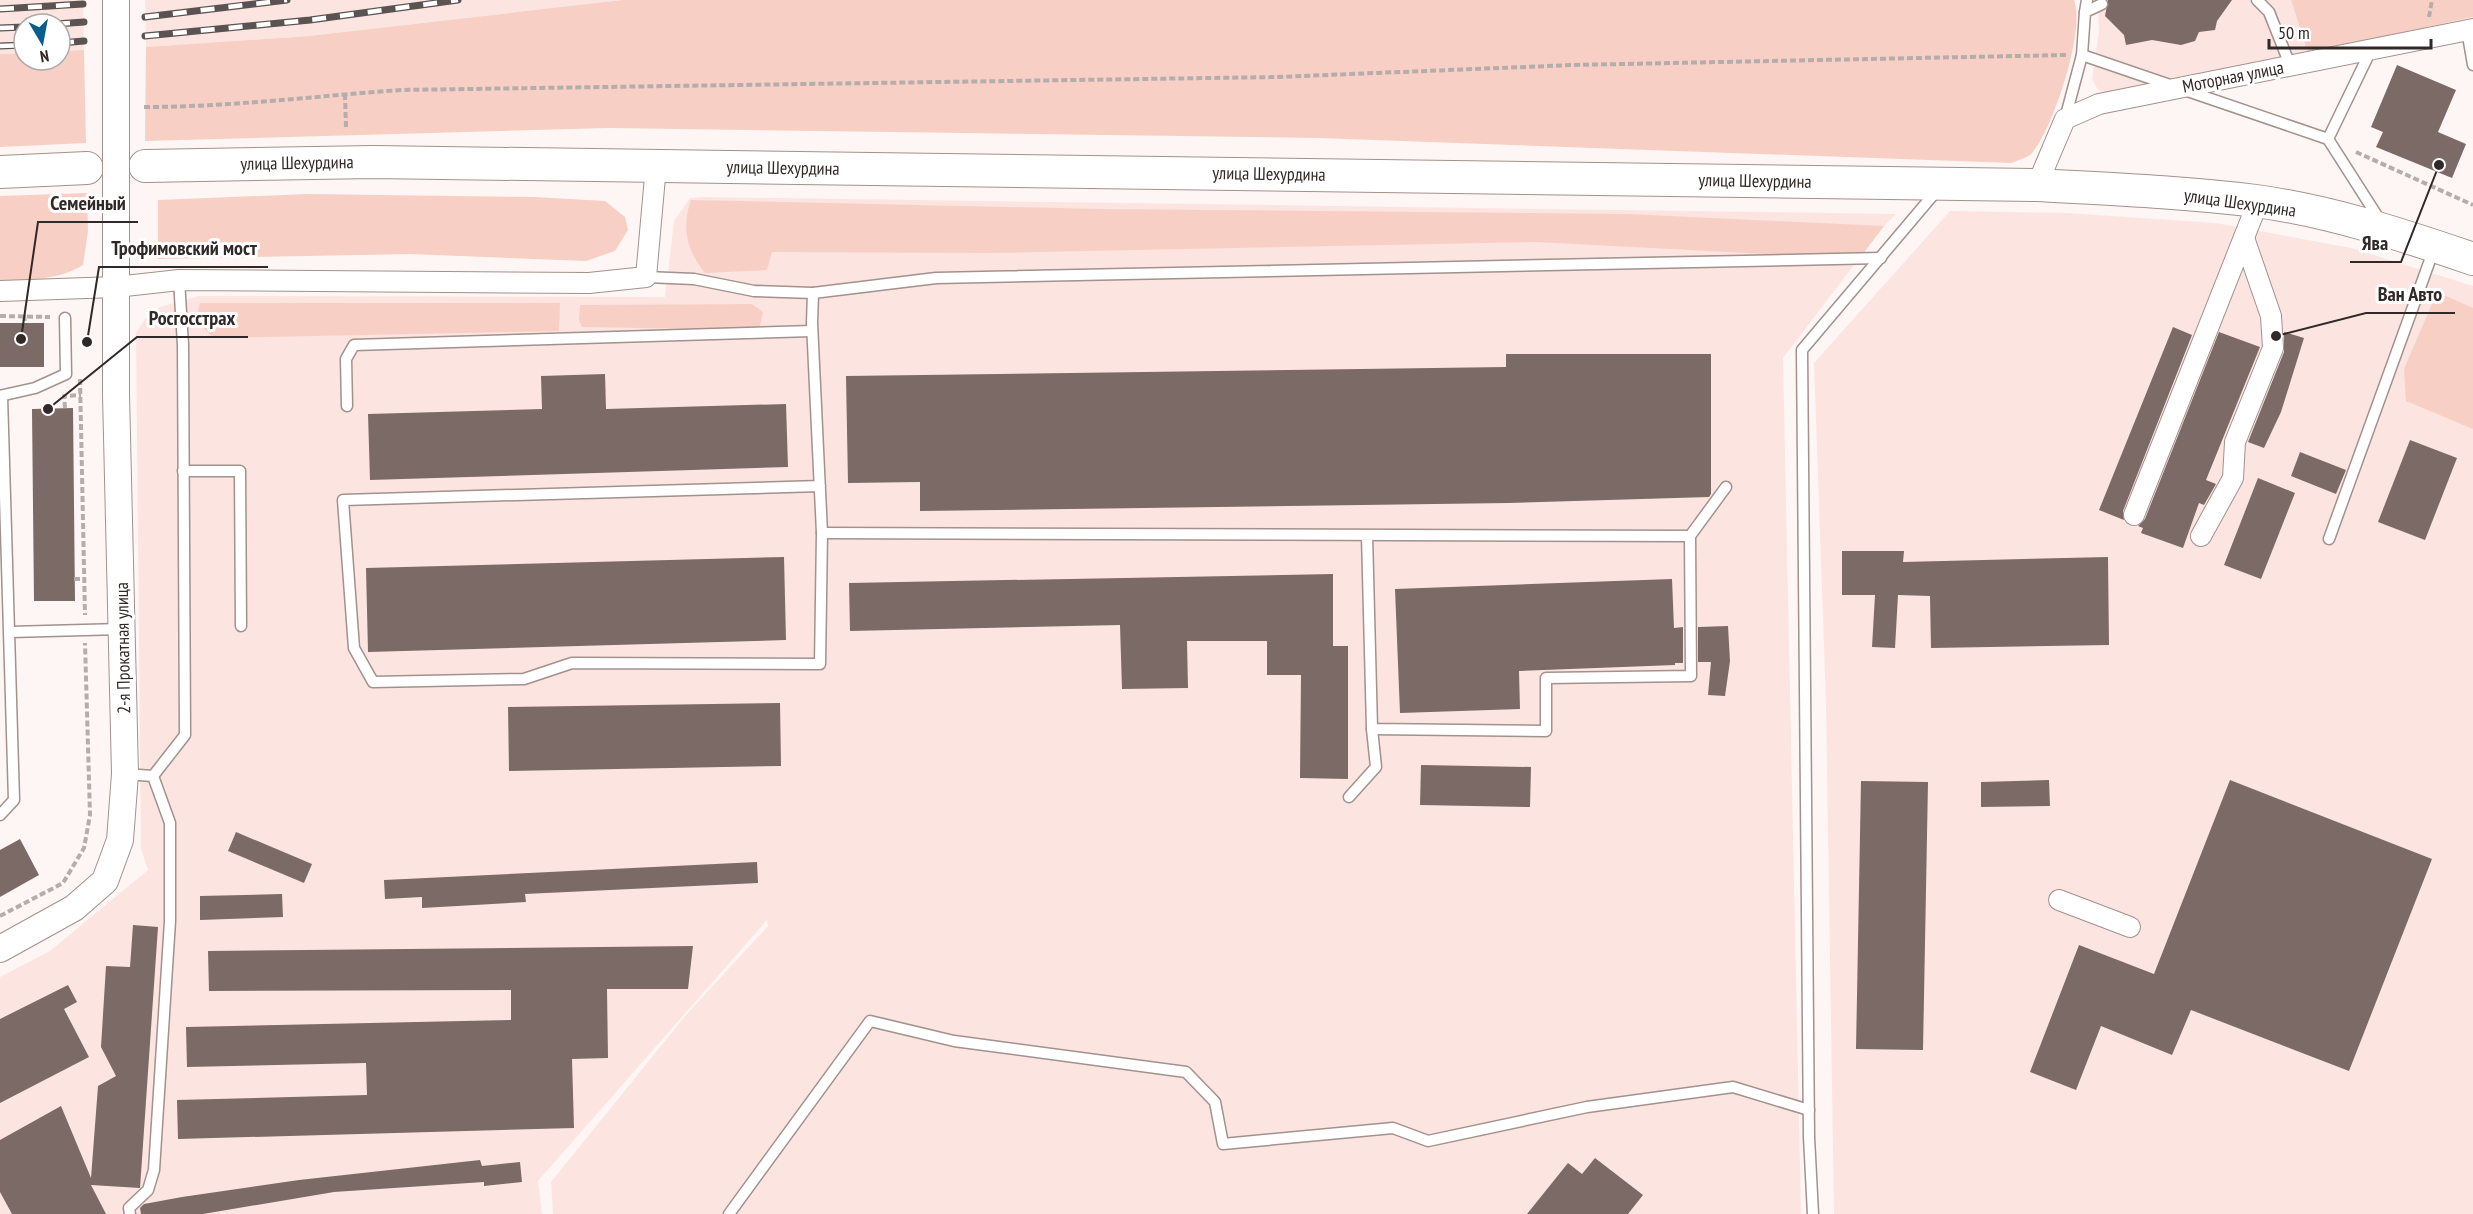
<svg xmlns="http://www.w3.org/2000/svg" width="2473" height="1214" viewBox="0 0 2473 1214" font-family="'PT Sans Narrow',sans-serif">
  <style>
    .built { fill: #fce5e0 }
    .green { fill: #f8cfc5 }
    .building { fill: #7b6a66 }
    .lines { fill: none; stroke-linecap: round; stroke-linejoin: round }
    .service-casing { stroke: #a2918c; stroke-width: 13 }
    .minor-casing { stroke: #a2918c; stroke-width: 22 }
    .tertiary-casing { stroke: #a2918c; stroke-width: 28 }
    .primary-casing { stroke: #a2918c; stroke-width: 34 }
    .path { stroke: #b5adab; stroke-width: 4; stroke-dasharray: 6 3; stroke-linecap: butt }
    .service { stroke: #fff; stroke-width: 10 }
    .minor { stroke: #fff; stroke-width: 20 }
    .tertiary { stroke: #fff; stroke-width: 26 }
    .primary { stroke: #fff; stroke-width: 32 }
    .rail-casing { stroke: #5a5351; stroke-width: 7 }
    .rail { stroke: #fff; stroke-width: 4.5; stroke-dasharray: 14; stroke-linecap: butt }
    .tertiary-bridge-casing { stroke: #a2918c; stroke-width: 28; stroke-linecap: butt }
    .tertiary-bridge { stroke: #fff; stroke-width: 26 }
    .labels { text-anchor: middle; stroke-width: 6; stroke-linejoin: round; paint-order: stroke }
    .street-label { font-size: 18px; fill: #302927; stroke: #fff }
    .leader { fill: none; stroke: #302927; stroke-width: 2 }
    .callout-dot { fill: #302927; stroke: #fff; stroke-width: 2 }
    .callout-label { font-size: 20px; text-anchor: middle; font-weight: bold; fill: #302927; stroke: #fff; stroke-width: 6; stroke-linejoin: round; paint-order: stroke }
  </style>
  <rect width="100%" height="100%" fill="#fef6f4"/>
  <g class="built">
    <path d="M0,0H83L84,50L60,51V24H24V53L0,54Z"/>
    <path d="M145,0H622L309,36L146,47Z"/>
    <path d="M2097,0H2291L2308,53L2112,94L2098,90L2092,79L2099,31Z"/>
    <path d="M702,197L1896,214L1884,226L1783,358L1801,1214H553L551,1182L686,1015L768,926L767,920L538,1181L542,1214H0V977L50,951L148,870L141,849L136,333L145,319L160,307L199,296L665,297L674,221L690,198Z"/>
    <path d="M1950,211L2067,213L2216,223L2351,248L2473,286V1214H1834L1826,704L1814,363Z"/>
  </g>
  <g class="green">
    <path d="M622,0H2074C2086,29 2053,129 2032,153C2028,158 2018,160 2011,163L1319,138L608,128L145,141L146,47L309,36Z"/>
    <path d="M2291,0H2473V17L2308,53Z"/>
    <path d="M84,50L86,143L0,147V54L24,53V60H60V51Z"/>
    <path d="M87,193L88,232L83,265C59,280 28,280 0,280V196Z"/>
    <path d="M307,194L535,197L605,201L625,217L628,230L615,251L586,261L410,254L158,259V200Z"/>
    <path d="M691,200L1103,209L1628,214L1884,226L1859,259L1536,242L990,253L772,252L767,270L705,273C687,251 681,227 691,200Z"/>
    <path d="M2437,292L2473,308V429L2406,401L2404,369Z"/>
    <path d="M200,303H560L559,331L213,338L196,320Z"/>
    <path d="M752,304L763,312L759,330L582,327L579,320L580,305Z"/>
  </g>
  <g class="building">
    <path d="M2108,0H2232L2217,21L2215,30L2199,32L2195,41L2181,45L2152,40L2126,45L2124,35L2105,16Z"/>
    <path d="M2397,65L2456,90L2438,132L2466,144L2452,178L2376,147L2383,132L2371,127Z"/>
    <rect x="0" y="323" width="44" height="44"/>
    <path d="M2173,327L2192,335L2123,511L2124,520L2099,510Z"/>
    <path d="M2219,332L2260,347L2206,480L2216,484L2204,505L2199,503L2183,548L2141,533L2143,528L2138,526L2145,519Z"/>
    <path d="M2284,332L2304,338L2281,412L2264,448L2248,442L2284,352Z"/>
    <path d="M1506,354H1711V494L1709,497L1508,503L920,511V482L848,483L846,376L1506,367Z"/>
    <path d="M605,374L606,409L786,404L788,467L370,480L368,414L542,409L541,376Z"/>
    <path d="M73,408L75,601H34L32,409Z"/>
    <path d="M2410,440L2457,458L2425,540L2378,522Z"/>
    <path d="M2300,452L2346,470L2336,494L2291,476Z"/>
    <path d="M2258,478L2295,493L2261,579L2224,565Z"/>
    <path d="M1842,551H1904L1903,562L2108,557L2109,645L1931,648L1930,596L1898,595L1895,648L1872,647L1875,595H1842Z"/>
    <path d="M784,557L786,640L368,652L366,568Z"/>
    <path d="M1333,574V646H1348V779L1300,778L1301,675H1267V641H1187L1188,688L1122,689L1120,625L850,631L849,583Z"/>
    <path d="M1672,579L1674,628L1683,627V663H1675V665L1519,671L1520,709L1400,713L1395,589Z"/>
    <path d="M1728,626L1730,661L1725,696L1708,695L1711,662H1698V627Z"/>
    <path d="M780,703L781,766L509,771L508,707Z"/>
    <path d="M1421,765L1531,767L1530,807L1420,805Z"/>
    <path d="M2049,780L2050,806L1981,807V782Z"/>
    <path d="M2230,780L2432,859L2349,1071L2191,1010L2172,1055L2101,1026L2076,1090L2030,1072L2079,945L2154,974Z"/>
    <path d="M1861,781L1928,782L1923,1050L1856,1049Z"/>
    <path d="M236,832L312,864L304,883L228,851Z"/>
    <path d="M20,839L39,875L0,897V850Z"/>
    <path d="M757,862L758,883L525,894L526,902L422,908V897L385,899L384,880Z"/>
    <path d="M282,894L283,917L200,920V896Z"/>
    <path d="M133,925L158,927L140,1188L91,1185L106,1214H12L0,1192V1140L61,1106L91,1178L98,1086L116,1076L101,1047L106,966L130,967Z"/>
    <path d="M693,946L688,989H607L608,1058L572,1059L574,1128L178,1139L177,1100L367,1095L366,1063L187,1067L186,1027L511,1020V990L209,991L208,951Z"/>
    <path d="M68,985L77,1002L64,1009L89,1057L0,1103V1019Z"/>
    <path d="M1595,1158L1643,1195L1628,1214H1527L1568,1163L1582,1174Z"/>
    <path d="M480,1160L482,1166L520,1162L522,1182L484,1186V1182L334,1192L203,1214H141L140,1208L144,1204L182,1197L299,1180Z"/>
  </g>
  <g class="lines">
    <defs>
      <g id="service">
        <path d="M2257,0L2269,12L2290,65"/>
        <path d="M2085,12L2087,0"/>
        <path d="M2467,30L2473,65"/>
        <path d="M2371,50L2328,139L2381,222"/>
        <path d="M2082,55L2328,139"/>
        <path d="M2065,119L2082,55L2085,12L2102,4"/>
        <path d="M646,277L694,279L754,291L813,293L936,278L1881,258"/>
        <path d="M813,293L812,323L822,533L820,664L572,663L524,679L373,682L354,648L343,500L820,486"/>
        <path d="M0,396L35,388L66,374L65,318"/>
        <path d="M347,406L346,359L354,345L812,331"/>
        <path d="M183,471H240L241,626"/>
        <path d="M822,533L1690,536L1691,676L1546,678V731L1372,729L1367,535"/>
        <path d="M1690,536L1726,487"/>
        <path d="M2329,539L2434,249"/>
        <path d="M10,632L121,629"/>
        <path d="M125,774L153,776L170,823V921L154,1170L148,1190L129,1208L130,1214"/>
        <path d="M153,776L185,735L183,345L179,280"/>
        <path d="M1349,797L1376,767L1372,729"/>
        <path d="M0,815L14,800L2,396"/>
        <path d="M729,1214L870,1021L954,1041L1186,1072L1215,1102L1223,1144L1393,1128L1428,1141L1587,1107L1733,1087L1809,1110"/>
        <path d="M1813,1214L1809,1137L1802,350L1939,188"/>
      </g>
      <g id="minor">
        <path d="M2037,185L2065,119L2099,104L2473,29"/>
        <path d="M0,291L116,287L179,280L589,283L646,277L656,166"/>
        <path d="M2134,515L2258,202"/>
        <path d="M2201,536L2233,478L2235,442L2273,348L2271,316L2244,238"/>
        <path d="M2059,900L2130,927"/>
      </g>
      <path id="tertiary" d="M0,949L74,908L105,881L120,840L125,774L116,394V231"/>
      <g id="primary">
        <path d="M145,166L373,162L2037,185C2110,189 2184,192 2256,201C2330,211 2403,235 2473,259"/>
        <path d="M0,172L87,168"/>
      </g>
    </defs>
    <use href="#service" class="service-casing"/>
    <use href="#minor" class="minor-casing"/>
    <use href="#tertiary" class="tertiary-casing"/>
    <use href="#primary" class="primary-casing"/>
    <g class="path">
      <path d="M2429,17L2432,0"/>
      <path d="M345,94L346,127"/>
      <path d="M144,107C231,107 315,96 401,90L1277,77L1573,65L2066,55"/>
      <path d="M2356,152L2473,205"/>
      <path d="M24,315L25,323"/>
      <path d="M0,316L50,317"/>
      <path d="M80,379L85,615"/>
      <path d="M65,408L64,396L81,395"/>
      <path d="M74,579H84"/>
      <path d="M0,916L63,883L84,848L90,815L85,643"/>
    </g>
    <use href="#service" class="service"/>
    <use href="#minor" class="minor"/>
    <use href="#tertiary" class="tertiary"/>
    <use href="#primary" class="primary"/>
    <defs>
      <g id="rail">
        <path d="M0,9L83,4"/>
        <path d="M145,17L287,0"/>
        <path d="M56,24L84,22"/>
        <path d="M0,28L24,27"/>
        <path d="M145,36L310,20L458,0"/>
        <path d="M60,43L84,41"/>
        <path d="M0,46L24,45"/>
      </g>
    </defs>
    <use href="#rail" class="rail-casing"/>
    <use href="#rail" class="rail"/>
    <defs>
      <path id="tertiary-bridge" d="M116,0V231"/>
    </defs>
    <use href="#tertiary-bridge" class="tertiary-bridge-casing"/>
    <use href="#tertiary-bridge" class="tertiary-bridge"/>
  </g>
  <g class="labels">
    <g class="street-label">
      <text transform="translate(2233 77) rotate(-11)" y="6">Моторная улица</text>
      <text transform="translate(297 163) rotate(-1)" y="6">улица Шехурдина</text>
      <text transform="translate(783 168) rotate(1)" y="6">улица Шехурдина</text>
      <text transform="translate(1269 174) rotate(1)" y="6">улица Шехурдина</text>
      <text transform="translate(1755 181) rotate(1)" y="6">улица Шехурдина</text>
      <text transform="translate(2240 203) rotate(8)" y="6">улица Шехурдина</text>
      <text transform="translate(123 648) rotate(-91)" y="6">2-я Прокатная улица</text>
    </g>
  </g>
  <path class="leader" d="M21 339L38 222H138M2439 165L2401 262H2350M87 342L99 267H268M2276 336L2366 313H2455M48 409L137 337H248"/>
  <g class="callout-dot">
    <circle cx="21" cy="339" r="6"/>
    <circle cx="2439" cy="165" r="6"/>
    <circle cx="87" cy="342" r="6"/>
    <circle cx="2276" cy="336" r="6"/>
    <circle cx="48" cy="409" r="6"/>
  </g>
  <g class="callout-label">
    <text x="88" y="210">Семейный</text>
    <text x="2375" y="250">Ява</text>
    <text x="184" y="255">Трофимовский мост</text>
    <text x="2410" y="301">Ван Авто</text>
    <text x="192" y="325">Росгосстрах</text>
  </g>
  <g transform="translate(42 42) rotate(170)"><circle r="28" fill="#ffffff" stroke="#aca9a9" stroke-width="1.5"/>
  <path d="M0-4.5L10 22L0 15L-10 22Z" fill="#0a5d8f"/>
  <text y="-9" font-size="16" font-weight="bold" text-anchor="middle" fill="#302927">N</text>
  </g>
  <path d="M2269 39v9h162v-9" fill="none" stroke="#302927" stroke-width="3"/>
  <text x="2278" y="39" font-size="18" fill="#302927" stroke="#ffffff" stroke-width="4.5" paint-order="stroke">50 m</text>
</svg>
